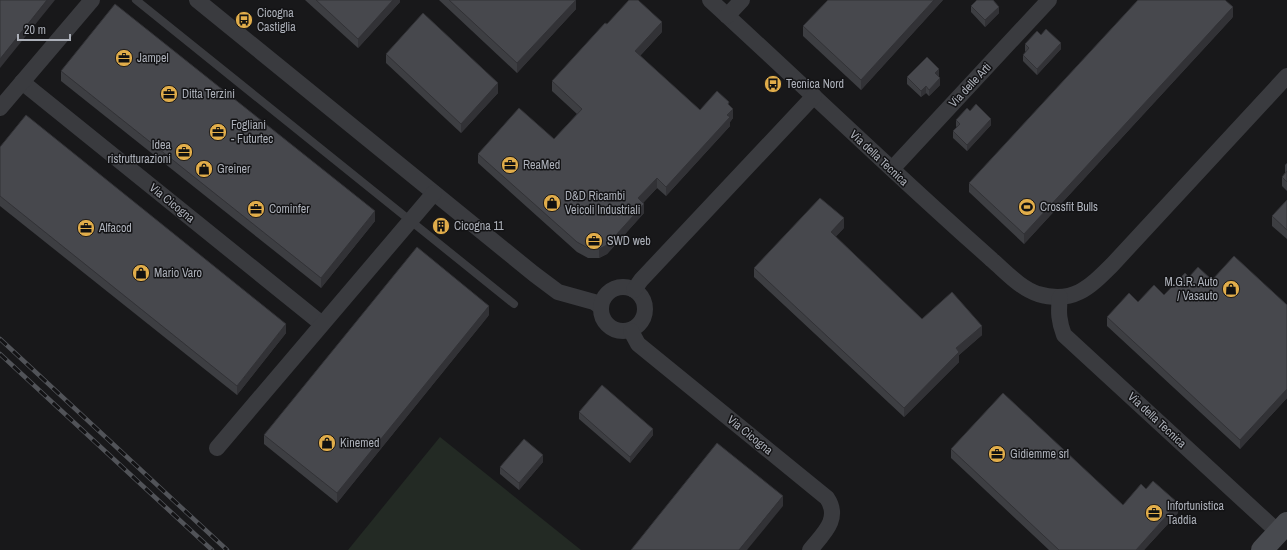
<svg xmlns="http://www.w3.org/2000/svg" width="1287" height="550" viewBox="0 0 1287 550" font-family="'Archivo Narrow',sans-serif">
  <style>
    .green { fill: #232a24 }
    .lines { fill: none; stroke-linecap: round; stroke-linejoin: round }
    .lane { stroke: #3a3b3f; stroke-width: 8 }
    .street { stroke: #3a3b3f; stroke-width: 16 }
    .secondary { stroke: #484a4f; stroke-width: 22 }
    .rail-casing { stroke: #515358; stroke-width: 4.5 }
    .rail { stroke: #131315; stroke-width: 3; stroke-dasharray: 9; stroke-linecap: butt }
    .wall { fill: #3d3e42 }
    .shaded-wall { fill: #323236 }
    .building { fill: #47484d; stroke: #323236 }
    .labels { text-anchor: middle; stroke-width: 3; stroke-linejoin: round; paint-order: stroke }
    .poi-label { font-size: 12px; fill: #acb0b9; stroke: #131315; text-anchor: start }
    .street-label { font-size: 12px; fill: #acb0b9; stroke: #131315 }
  </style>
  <rect width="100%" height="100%" fill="#18181a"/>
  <path class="green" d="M440,437L581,550H348Z"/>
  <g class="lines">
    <path class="lane" d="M136,0L514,304"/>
    <g class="street">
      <path d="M197,0L534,274L558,292L594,302L601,307"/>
      <path d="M710,0C791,74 870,150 952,224C965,236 979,248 992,260C1006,272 1020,288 1038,294C1073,304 1089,288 1112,265L1287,76"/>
      <path d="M727,16L742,0"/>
      <path d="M22,82L322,324"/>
      <path d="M0,108L92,0"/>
      <path d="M892,169L1049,0"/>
      <circle cx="623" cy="309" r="22"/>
      <path d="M634,290L641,280L814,96"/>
      <path d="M1060,297C1058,312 1059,322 1064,335L1278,532"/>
      <path d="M631,331L638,344L827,498C841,519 823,534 810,550"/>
      <path d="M217,448L434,193"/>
    </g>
    <path class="secondary" d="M1262,550L1287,523"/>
    <defs>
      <g id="rail">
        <path d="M0,339L227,550"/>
        <path d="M0,354L212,550"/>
      </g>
    </defs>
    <use href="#rail" class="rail-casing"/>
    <use href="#rail" class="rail"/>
  </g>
  <g class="wall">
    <path d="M305,0H400V2L358,48Z"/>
    <path d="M439,0H576V9L517,73Z"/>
    <path d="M943,0L861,90L803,36V26Z"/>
    <path d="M971,6L999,13L985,27L971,12Z"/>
    <path d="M1233,17L1024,244L969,192V183Z"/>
    <path d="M662,32L640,56L700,110L729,105L733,118L730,122V126L666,196L657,188L643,203L644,213L607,254L599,258H588L577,252L478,163V154L554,139L577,114L552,91V81Z"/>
    <path d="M1041,35L1061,49L1037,75L1023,61V55L1026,52L1025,51V44Z"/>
    <path d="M386,54L498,93L461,133L386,63Z"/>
    <path d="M61,71L375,221L321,288L61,81Z"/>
    <path d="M939,76L940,85L929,96L926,93L921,97L907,84V77Z"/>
    <path d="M970,111L991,125L967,151L953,138V131L957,128L956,126V120Z"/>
    <path d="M0,147L286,333L237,395L0,206Z"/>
    <path d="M1287,163V191L1282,186V177L1285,173V165Z"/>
    <path d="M1287,200V239L1272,226V216Z"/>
    <path d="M844,228L835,237L922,319L982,335L959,355V362L904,417L754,277V268Z"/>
    <path d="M1212,280L1287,305V398L1240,449L1107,326V317L1138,302L1164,295Z"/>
    <path d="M489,315L337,503L264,444V435Z"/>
    <path d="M579,412L653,435L630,463L579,419Z"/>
    <path d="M951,449L1123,505L1146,489L1178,513L1144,550H1049L951,458Z"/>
    <path d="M543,462L519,490L500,474V467Z"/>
  </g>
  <g class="shaded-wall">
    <path d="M47,0H55L0,68V59Z"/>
    <path d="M393,0H400V2L358,48V39Z"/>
    <path d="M576,0V9L517,73V63Z"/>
    <path d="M934,0H943L861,90V80Z"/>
    <path d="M999,7V13L985,27V20Z"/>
    <path d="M1233,7V17L1024,244V234Z"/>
    <path d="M662,22V32L635,61V51Z"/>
    <path d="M1061,43V49L1037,75V69Z"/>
    <path d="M939,69V76L935,80V73Z"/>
    <path d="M940,78V85L929,96V90Z"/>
    <path d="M498,83V93L461,133V124Z"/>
    <path d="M926,86V93L921,97V91Z"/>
    <path d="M733,109V118L730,122V126L666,196V187Z"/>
    <path d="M991,119V125L967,151V145Z"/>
    <path d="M657,178V188L638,208V198Z"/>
    <path d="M644,204V213L607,254L599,258V249Z"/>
    <path d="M375,211V221L321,288V278Z"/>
    <path d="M844,218V228L831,242V232Z"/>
    <path d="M489,306V315L337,503V493Z"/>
    <path d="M286,324V333L237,395V386Z"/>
    <path d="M982,326V335L959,355V362L904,417V408L956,348Z"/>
    <path d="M1287,389V398L1240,449V440Z"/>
    <path d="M653,429V435L630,463V457Z"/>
    <path d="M543,455V462L519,490V483Z"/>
    <path d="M783,496V506L747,550H739Z"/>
    <path d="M1178,503V513L1144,550H1136Z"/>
  </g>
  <g class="building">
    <path d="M0,0H47L0,59Z"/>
    <path d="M316,0H393L358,39Z"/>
    <path d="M449,0H576L517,63Z"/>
    <path d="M629,0H638L662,22L635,51L700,110L717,91L729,102L728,104L733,109L727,115L730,117L666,187L657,178L638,198L644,204L607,245L599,249L588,248L577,242L478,154L519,108L554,139L582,109L552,81L605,23L607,24Z"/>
    <path d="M828,0H934L861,80L803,26Z"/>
    <path d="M977,0H993L999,7L985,20L971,6Z"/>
    <path d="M1138,0H1225L1233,7L1024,234L969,183Z"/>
    <path d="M115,4L375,211L321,278L61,71Z"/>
    <path d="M423,13L498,83L461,124L386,54Z"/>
    <path d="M1046,29L1061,43L1037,69L1023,55L1029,48L1025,44L1037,31L1041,35Z"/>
    <path d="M927,57L939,69L935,73L940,78L929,90L926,86L921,91L907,77Z"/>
    <path d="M976,104L991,119L967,145L953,131L960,124L956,120L967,108L970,111Z"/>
    <path d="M26,115L286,324L237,386L0,196V147Z"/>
    <path d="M1287,171V182L1282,177Z"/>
    <path d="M820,198L844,218L831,232L922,319L952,292L982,326L956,348L959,352L904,408L754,268Z"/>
    <path d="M1287,200V230L1272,216Z"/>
    <path d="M417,247L489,306L337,493L264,435Z"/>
    <path d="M1234,256L1287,305V389L1240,440L1107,317L1129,293L1138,302L1154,285L1164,295L1185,273L1189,277L1198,267L1212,280Z"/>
    <path d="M602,385L653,429L630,457L579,412Z"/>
    <path d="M1003,393L1123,505L1141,484L1146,489L1153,481L1178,503L1136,550H1059L951,449Z"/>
    <path d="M524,439L543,455L519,483L500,467Z"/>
    <path d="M717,443L783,496L739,550H631Z"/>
  </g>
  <defs>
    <symbol id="bus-disc" viewBox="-11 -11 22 22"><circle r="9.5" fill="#e1ad4a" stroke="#131315"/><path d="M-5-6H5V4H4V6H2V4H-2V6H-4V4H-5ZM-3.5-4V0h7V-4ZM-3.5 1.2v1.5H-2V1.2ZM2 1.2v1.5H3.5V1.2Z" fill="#111"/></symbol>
    <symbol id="office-disc" viewBox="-11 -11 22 22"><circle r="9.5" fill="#e1ad4a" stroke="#131315"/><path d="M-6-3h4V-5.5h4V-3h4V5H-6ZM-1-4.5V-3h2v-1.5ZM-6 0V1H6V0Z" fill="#111"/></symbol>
    <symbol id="shop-disc" viewBox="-11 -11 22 22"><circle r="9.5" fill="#e1ad4a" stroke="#131315"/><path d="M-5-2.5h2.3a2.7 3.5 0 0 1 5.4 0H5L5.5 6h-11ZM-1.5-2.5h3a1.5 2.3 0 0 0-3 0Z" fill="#111"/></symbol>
    <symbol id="stadium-disc" viewBox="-11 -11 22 22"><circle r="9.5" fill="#e1ad4a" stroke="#131315"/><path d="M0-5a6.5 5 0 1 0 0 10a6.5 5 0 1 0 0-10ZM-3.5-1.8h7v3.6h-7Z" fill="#111"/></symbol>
    <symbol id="building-disc" viewBox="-11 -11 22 22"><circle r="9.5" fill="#e1ad4a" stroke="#131315"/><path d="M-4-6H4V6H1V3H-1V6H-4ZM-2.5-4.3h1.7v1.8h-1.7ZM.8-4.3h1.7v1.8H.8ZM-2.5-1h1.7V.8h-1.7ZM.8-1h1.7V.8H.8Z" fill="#111"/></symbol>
  </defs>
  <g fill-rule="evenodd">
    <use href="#bus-disc" x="234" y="10" width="20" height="20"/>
    <use href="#office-disc" x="114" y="48" width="20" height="20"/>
    <use href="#bus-disc" x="763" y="74" width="20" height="20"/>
    <use href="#office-disc" x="159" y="84" width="20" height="20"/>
    <use href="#office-disc" x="208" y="122" width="20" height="20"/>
    <use href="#office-disc" x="174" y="142" width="20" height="20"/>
    <use href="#office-disc" x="500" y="155" width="20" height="20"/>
    <use href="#shop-disc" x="194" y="159" width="20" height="20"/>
    <use href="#shop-disc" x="542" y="193" width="20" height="20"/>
    <use href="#stadium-disc" x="1017" y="197" width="20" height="20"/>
    <use href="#office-disc" x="246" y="199" width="20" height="20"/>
    <use href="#building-disc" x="431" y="216" width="20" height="20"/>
    <use href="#office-disc" x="76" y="218" width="20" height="20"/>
    <use href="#office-disc" x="584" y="231" width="20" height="20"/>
    <use href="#shop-disc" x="131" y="263" width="20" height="20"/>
    <use href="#shop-disc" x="1221" y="279" width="20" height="20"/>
    <use href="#shop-disc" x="317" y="433" width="20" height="20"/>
    <use href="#office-disc" x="987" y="444" width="20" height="20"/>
    <use href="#office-disc" x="1144" y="503" width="20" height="20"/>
  </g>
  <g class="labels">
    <g class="poi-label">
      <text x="257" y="17">Cicogna<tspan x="257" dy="14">Castiglia</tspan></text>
      <text x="137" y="62">Jampel</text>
      <text x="786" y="88">Tecnica Nord</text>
      <text x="182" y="98">Ditta Terzini</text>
      <text x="231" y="129">Fogliani<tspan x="231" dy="14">- Futurtec</tspan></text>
      <text x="171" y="149" text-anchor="end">Idea<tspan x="171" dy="14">ristrutturazioni</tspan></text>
      <text x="523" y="169">ReaMed</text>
      <text x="217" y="173">Greiner</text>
      <text x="565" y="200">D&amp;D Ricambi<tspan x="565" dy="14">Veicoli Industriali</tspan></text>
      <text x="1040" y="211">Crossfit Bulls</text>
      <text x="269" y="213">Cominfer</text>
      <text x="454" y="230">Cicogna 11</text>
      <text x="99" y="232">Alfacod</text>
      <text x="607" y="245">SWD web</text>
      <text x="154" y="277">Mario Varo</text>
      <text x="1218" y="286" text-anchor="end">M.G.R. Auto<tspan x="1218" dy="14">/ Vasauto</tspan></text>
      <text x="340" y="447">Kinemed</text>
      <text x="1010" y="458">Gidiemme srl</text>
      <text x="1167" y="510">Infortunistica<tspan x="1167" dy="14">Taddia</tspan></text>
    </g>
    <g class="street-label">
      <text transform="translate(970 85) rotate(-47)" y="4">Via delle Arti</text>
      <text transform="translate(879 158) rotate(43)" y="4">Via della Tecnica</text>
      <text transform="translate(172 203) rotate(39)" y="4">Via Cicogna</text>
      <text transform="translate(1157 420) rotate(43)" y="4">Via della Tecnica</text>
      <text transform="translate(750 435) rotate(39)" y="4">Via Cicogna</text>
    </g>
  </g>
  <path d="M18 34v6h52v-6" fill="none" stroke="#acb0b9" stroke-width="2"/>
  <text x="24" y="34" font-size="12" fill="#acb0b9" stroke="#131315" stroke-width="3" paint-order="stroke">20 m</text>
</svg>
